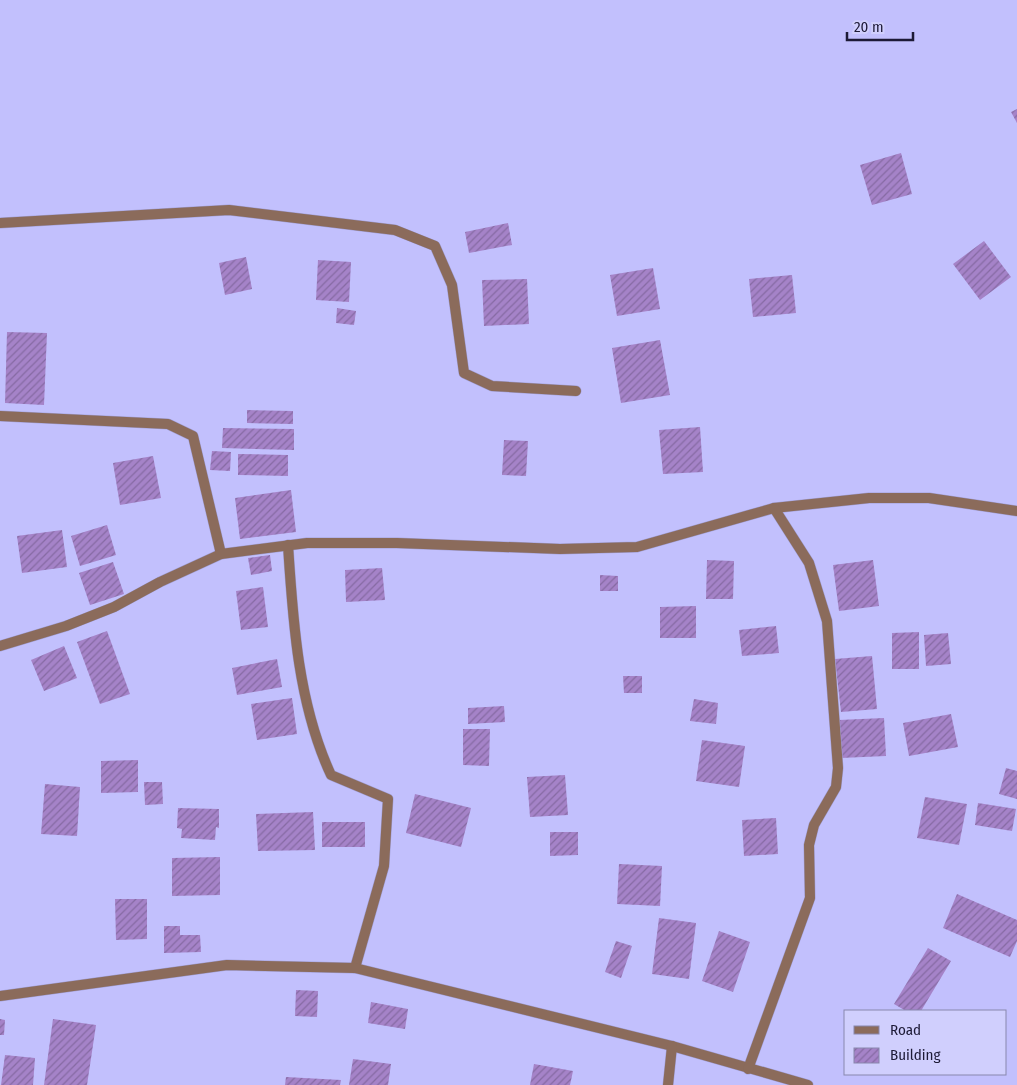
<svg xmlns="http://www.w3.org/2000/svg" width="1017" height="1085" viewBox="0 0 1017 1085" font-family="'Fira Sans Condensed',sans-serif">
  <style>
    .building { fill: url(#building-hatch) }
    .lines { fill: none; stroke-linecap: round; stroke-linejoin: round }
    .minor-casing { stroke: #a19fd5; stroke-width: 11 }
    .minor { stroke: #8b6b5b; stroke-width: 10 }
  </style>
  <defs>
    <pattern id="building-hatch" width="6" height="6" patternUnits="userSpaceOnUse" patternTransform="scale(1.25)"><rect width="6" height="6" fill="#a583c8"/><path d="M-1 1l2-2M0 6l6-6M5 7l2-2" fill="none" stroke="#866aa3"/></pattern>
  </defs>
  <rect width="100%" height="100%" fill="#c2c0fd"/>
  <g class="building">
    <path d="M1017,109V123L1011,112Z"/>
    <path d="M901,153L912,194L872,205L860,165Z"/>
    <path d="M508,223L512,245L469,253L465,232Z"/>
    <path d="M984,241L1011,277L980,300L953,264Z"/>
    <path d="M246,257L252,289L225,295L219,263Z"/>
    <path d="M318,260L351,262L349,302L316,300Z"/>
    <path d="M653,268L660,309L617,316L610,275Z"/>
    <path d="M792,275L796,313L753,317L749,279Z"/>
    <path d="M527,279L529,324L484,326L482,280Z"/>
    <path d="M337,308L356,311L354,325L336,323Z"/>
    <path d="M7,332L47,333L44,405L5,403Z"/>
    <path d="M660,340L670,395L621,403L612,348Z"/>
    <path d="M247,410L293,411V424L247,423Z"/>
    <path d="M700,427L703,472L663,474L659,430Z"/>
    <path d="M223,428L294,429V450L222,448Z"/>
    <path d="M504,440L528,441L526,476L502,475Z"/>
    <path d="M212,451L231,452L230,471L210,470Z"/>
    <path d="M238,454L288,455V476L238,475Z"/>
    <path d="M153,456L161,498L120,505L113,463Z"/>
    <path d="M291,490L296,532L240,539L235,498Z"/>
    <path d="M107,525L116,555L80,566L71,536Z"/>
    <path d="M62,530L67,567L22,573L17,536Z"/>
    <path d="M270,555L272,571L251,575L248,558Z"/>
    <path d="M707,560L734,561L733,599H706Z"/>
    <path d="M873,560L879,606L839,611L833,565Z"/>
    <path d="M113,562L124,594L90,605L79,573Z"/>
    <path d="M382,568L385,600L346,602L345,570Z"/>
    <path d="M600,575L618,576V591H600Z"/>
    <path d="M263,587L268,627L241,630L236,591Z"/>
    <path d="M696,606V638H660V607Z"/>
    <path d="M776,626L779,653L742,656L739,630Z"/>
    <path d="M107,631L130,694L100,704L77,642Z"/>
    <path d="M919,632V669H892V633Z"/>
    <path d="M948,633L951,664L926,666L924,635Z"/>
    <path d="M64,646L77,678L44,691L31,660Z"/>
    <path d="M872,656L877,709L841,712L835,659Z"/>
    <path d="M277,659L282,687L237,695L232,668Z"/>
    <path d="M623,676H642V693H624Z"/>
    <path d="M292,698L297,734L257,740L251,704Z"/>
    <path d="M694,699L718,703L716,724L690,721Z"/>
    <path d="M504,706L505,722L468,724V708Z"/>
    <path d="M951,714L958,747L909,756L903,723Z"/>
    <path d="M884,718L886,756L841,758L839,720Z"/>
    <path d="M463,729H490L489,766L463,765Z"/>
    <path d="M702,740L745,746L739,787L696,781Z"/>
    <path d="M138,760V792L101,793V761Z"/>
    <path d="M1006,768L1017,771V799L999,794Z"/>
    <path d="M565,775L568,815L530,817L527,777Z"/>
    <path d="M144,782H162L163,804L145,805Z"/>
    <path d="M45,784L80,787L77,836L41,834Z"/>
    <path d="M415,794L471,808L461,847L406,833Z"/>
    <path d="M925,797L967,804L959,845L917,838Z"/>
    <path d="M978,803L1016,809L1012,831L975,825Z"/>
    <path d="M178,808L219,809V828L216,827L215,840L181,838L182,829L177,828Z"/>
    <path d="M313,812L315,850L258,851L256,814Z"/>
    <path d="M776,818L778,854L744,856L742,820Z"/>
    <rect x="322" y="822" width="43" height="25"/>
    <path d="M550,832H578V855L550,856Z"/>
    <path d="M220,857V895L172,896V858Z"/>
    <path d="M619,864L662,866L660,906L617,904Z"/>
    <path d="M957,894L1017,920V941L1010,957L943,928Z"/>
    <path d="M115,899H147V939L116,940Z"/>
    <path d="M659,918L696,923L689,979L652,974Z"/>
    <path d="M164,926H180V935H200L201,952L164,953Z"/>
    <path d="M719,931L750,942L733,992L702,981Z"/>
    <path d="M616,941L632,946L621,978L605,972Z"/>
    <path d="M928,948L951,961L921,1011H906L894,1004Z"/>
    <path d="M296,990L318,991L317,1017L295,1016Z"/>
    <path d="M371,1002L408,1009L405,1029L368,1023Z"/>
    <path d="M0,1019L5,1020L4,1035H0Z"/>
    <path d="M53,1019L96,1025L87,1085H44Z"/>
    <path d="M5,1055L35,1058L33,1085H1Z"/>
    <path d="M353,1059L391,1064L388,1085H349Z"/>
    <path d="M534,1064L573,1071L570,1085H530Z"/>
    <path d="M286,1077L341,1080L340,1085H285Z"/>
  </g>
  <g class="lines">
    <defs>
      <g id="minor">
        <path d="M0,223L229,210L395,230L435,246L452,285L464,373L492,386L576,391"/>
        <path d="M0,416L168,424L193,436L221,554"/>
        <path d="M288,545C293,622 298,704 331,775L388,799L384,866L355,968"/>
        <path d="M0,646L66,626L114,607L160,582L221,554L307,543H397L560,549L637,547L774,508L869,498H929L1017,511"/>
        <path d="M0,996L227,965L355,968L672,1046L808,1085"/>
        <path d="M748,1069L810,898L809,845L814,825L836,787L838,768L827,621L809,563L774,508"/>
        <path d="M668,1085L672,1046"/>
      </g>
    </defs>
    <use href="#minor" class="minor-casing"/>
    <use href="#minor" class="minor"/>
  </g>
  <rect x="844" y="1010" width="162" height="65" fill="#d0cffd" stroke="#8887ad"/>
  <rect x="854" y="1026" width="25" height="8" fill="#8b6b5b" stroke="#8887ad"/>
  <text x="890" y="1035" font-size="15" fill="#1d1a36">Road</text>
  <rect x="854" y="1048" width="25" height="15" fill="url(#building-hatch)" stroke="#8887ad"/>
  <text x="890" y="1060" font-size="15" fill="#1d1a36">Building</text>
  <path d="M847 32v8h66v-8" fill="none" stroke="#1d1a36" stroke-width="2.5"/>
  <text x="854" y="32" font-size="15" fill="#1d1a36" stroke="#d0cffd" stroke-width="4" paint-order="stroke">20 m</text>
</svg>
